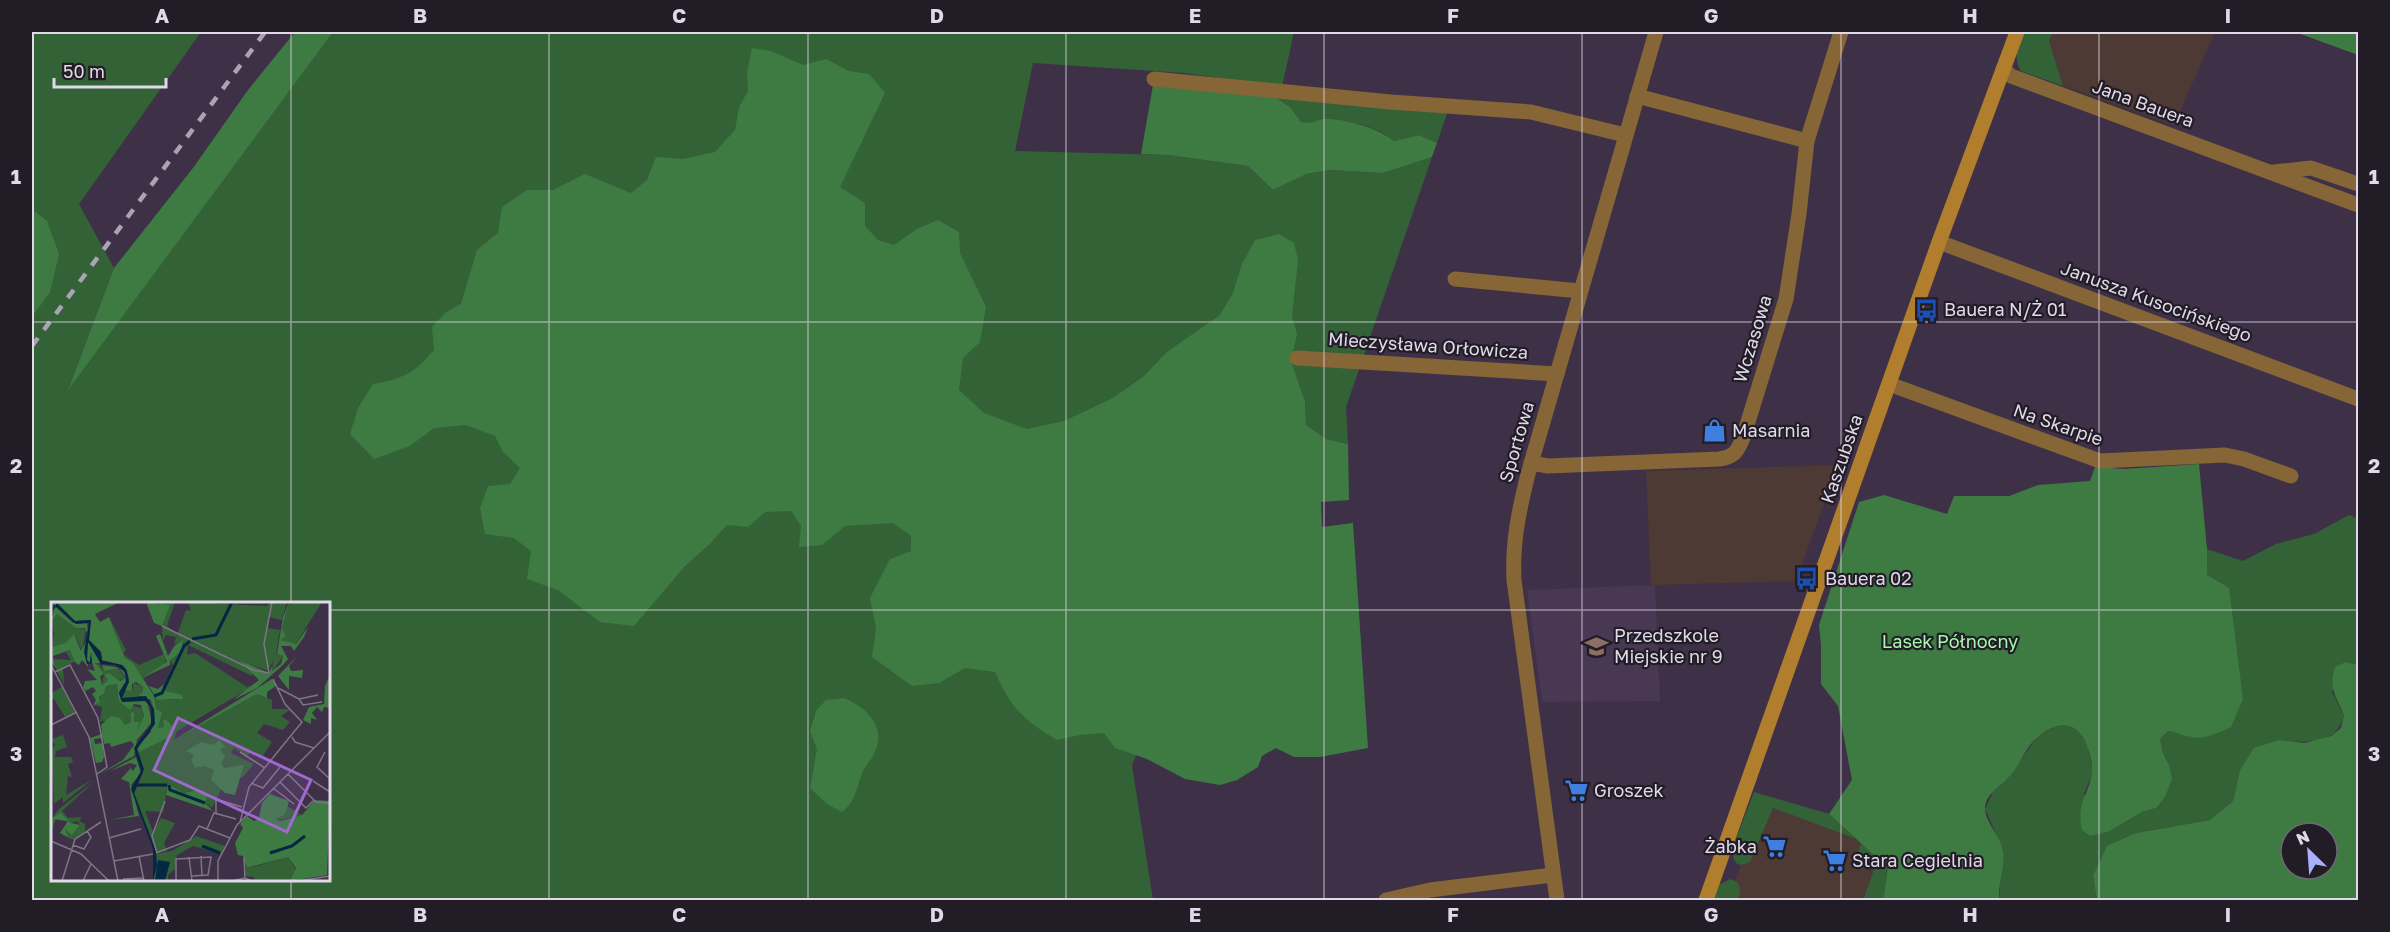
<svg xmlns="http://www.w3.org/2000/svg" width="2390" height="932" viewBox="0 0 2390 932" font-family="'Golos Text',sans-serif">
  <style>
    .commercial { fill: #4d3a34 }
    .built { fill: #483854 }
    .green { fill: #336237; fill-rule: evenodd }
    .forest { fill: #3d7b43; fill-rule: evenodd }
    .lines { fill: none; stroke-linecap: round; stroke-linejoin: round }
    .minor { stroke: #866537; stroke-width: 15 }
    .secondary { stroke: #b17e2d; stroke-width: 15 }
    .rail { stroke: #aca2b3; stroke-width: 4.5; stroke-dasharray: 10 10; stroke-linecap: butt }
    .grid { fill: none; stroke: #e1d9e8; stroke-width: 1.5; stroke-opacity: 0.55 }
    .labels { text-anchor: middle; stroke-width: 4.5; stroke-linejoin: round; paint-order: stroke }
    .street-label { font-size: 18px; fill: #e1d9e8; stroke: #211c26 }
    .poi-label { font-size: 18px; fill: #e1d9e8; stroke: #211c26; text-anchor: start }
    .park-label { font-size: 18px; fill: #a4faaa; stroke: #211c26 }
    .inset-river { fill: none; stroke: #042743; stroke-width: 3 }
    .inset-road { fill: none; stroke: #7f7487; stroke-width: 1.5 }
    .view { fill: #9f69cd; fill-opacity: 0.15; stroke: #9f69cd; stroke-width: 3 }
    .inset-edge { fill: none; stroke: #e1d9e8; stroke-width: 3 }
    .neatline { fill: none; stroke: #e1d9e8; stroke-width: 2 }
    .grid-label { font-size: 20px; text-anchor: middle; font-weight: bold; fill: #e1d9e8 }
  </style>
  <rect width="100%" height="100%" fill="#3e3147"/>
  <g class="commercial">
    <path d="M2053,32H2215L2174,125L2063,86L2049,41Z"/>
    <path d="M1838,465L1796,581L1651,585L1646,471Z"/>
    <path d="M1764,804L1856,839L1861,843L1857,854L1877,861L1863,900H1728Z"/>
  </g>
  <path class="built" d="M1655,585L1660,701L1542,702L1527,590Z"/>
  <g class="green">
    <path d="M32,32H201L79,204L114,268L69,387L333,32H1294L1282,87L1184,73L1033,63L1015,151L1168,155L1248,166L1273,190L1305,174L1329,170L1383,173L1432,157L1346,407L1348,444L1326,439L1306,425L1305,401L1291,361L1264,451L1132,765L1153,900H32ZM52,604H328V880H52Z"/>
    <path d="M2024,32H2053L2049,41L2063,86L2021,71C2012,57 2019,45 2024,32Z"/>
    <path d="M1273,95L1447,113L1437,143L1419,135L1394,141C1380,129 1359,122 1340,122C1326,122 1315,125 1301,122L1291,108Z"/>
    <path d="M2349,515L2358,519V665L2346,662L2332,692L2344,715C2337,746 2305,743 2279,740L2240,770L2233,801L2210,820L2136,833L2093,876L2097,900H1999L2003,849L1985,809L1994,790L2009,777L2037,737L2054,727L2068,724L2079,730L2088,747L2093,772L2084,794L2110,831L2142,812L2156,808L2169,765L2163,753L2160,739L2168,731L2180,732L2191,737L2243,699L2238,668L2207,575V549L2243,561L2276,544L2314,534Z"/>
    <path d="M1754,792L1829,814L1856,839L1773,808L1750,862L1741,865L1736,863L1731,852Z"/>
    <path d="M1861,843L1888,868L1883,900H1863L1877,861L1857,854Z"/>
    <path d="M1730,879C1742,882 1741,891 1738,900H1714L1719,885Z"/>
  </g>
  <g class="forest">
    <path d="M295,32H333L68,390L114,268L193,168L248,90Z"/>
    <path d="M2295,32H2358V55Z"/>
    <path d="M752,48L771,51L803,65L826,59L849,71L869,74L885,93L840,187L865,203V226L878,240L894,245L917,229L938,220L959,232L960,253L986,307L980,342L963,358L959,390L984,413L1027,429L1064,421L1111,399L1143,377L1167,352L1220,315L1233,293L1242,264L1255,240L1279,234L1294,243L1298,260L1292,316L1297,334L1291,361L1305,401L1306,425L1326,439L1348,444L1349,500L1321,502L1322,527L1353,523L1368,748L1320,757H1294L1276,748L1262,756L1258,767L1237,780L1220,785L1185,779L1147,759L1115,748L1104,733L1080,735L1057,740C1023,720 1011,708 995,672L965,668L939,683L912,686L872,657L876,628L870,598L890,559L911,551V536L893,523L845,526L822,545L799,547L801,526L791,511L765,512L748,527L727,525L710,544L685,566L634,626L600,622L558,590L527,579L531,551L514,538L485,534L480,508L488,486L510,484L520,468L503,452L495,436L466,425L434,428L410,446L374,459L350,434L358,408L373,384C403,379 415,373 434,350L432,327L445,313L461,304L477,250L498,233L502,207L527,190H553L585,174L631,193L647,180L656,157L683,159L715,152L735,130L739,107L748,91L747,72Z"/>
    <path d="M1154,79L1273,95L1291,108L1301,122C1315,125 1317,118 1328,119C1349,120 1378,128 1394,141L1419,135L1437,143L1432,157L1383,173L1329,170L1306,174L1273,190L1248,166L1168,155L1141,154Z"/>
    <path d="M32,209L47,221L59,254L50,292L32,317Z"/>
    <path d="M2199,464L2207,549V575L2229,588L2243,699L2231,727C2219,732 2205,740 2192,737C2183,736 2178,732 2168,731L2160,739L2163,753L2169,765L2172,779L2165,797L2156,808L2142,812L2110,831L2090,836L2082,830C2076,803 2088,797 2092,773C2093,766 2090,753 2087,746C2078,720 2058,720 2038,737C2025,747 2020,766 2009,777C2000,787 1985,794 1985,809C1986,824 2001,836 2003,851C2005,868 1998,884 1999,900H1883L1888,868L1829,814L1852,780L1838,706L1821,684V645L1819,625L1859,502L1884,495L1947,514L1954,496H2009L2038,485L2090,481L2095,467L2124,469Z"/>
    <path d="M2346,662L2358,665V900H2097L2093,876L2107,846L2136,833L2210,820L2233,801L2240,770L2254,748L2279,740L2305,743L2331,736L2341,728L2344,715C2336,695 2328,690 2335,667ZM2291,833H2327V869H2291Z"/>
    <path d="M844,698C869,709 888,728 873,756C870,761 865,766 863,771C856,788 857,800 842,812L827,804L810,788L817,749L810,731L816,711L826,700Z"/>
  </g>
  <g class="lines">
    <g class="minor">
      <path d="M2003,69L2011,76L2358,205"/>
      <path d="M1154,79L1391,102L1531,112L1625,135"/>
      <path d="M1637,96L1807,141"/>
      <path d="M2274,172L2311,168L2358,184"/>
      <path d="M1939,242L2358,399"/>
      <path d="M1455,279L1580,291"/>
      <path d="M1297,358L1557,374"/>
      <path d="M1889,384L2100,461L2225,455L2244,459L2291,476"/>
      <path d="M1531,463L1548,466L1719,459C1734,457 1737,452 1743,438L1786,299L1799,214L1807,141L1841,32"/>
      <path d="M1386,900L1430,890L1553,875"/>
      <path d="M1557,900L1514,580C1512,543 1519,510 1528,474L1656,32"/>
    </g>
    <path class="secondary" d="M1706,900L1939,242L2017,32"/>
    <path class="rail" d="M32,346L265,32"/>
  </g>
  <path class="grid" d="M291,32V604M549,32V900M808,32V900M1066,32V900M1324,32V900M1582,32V900M1841,32V900M2099,32V900M32,322H2358M32,610H52M328,610H2358M291,880V900"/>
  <defs>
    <symbol id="bus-bare" viewBox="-9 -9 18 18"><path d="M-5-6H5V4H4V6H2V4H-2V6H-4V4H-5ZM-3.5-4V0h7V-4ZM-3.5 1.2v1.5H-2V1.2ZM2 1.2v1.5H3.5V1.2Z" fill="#1a4fb4" stroke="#211c26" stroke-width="2.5" paint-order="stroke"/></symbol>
    <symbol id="shop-bare" viewBox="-9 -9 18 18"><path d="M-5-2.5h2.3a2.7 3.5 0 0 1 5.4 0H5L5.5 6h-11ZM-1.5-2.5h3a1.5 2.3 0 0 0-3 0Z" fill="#3f7fe0" stroke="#211c26" stroke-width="2.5" paint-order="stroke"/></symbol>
    <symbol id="school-bare" viewBox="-9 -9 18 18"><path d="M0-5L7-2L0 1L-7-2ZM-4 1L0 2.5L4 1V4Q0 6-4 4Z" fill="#8d6e63" stroke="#211c26" stroke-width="2.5" paint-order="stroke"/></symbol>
    <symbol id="supermarket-bare" viewBox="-9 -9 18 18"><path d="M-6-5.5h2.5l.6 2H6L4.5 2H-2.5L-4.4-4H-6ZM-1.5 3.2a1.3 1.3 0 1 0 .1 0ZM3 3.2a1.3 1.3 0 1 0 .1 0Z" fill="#3f7fe0" stroke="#211c26" stroke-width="2.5" paint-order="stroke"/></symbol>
  </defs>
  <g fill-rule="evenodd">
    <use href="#bus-bare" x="1910" y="294" width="33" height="33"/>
    <use href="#shop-bare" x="1698" y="414" width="33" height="33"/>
    <use href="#bus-bare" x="1790" y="562" width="33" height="33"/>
    <use href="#school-bare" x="1580" y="630" width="33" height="33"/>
    <use href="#supermarket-bare" x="1560" y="774" width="33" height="33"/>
    <use href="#supermarket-bare" x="1758" y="830" width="33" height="33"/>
    <use href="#supermarket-bare" x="1818" y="844" width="33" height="33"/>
  </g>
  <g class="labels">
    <g class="street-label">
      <text transform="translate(2143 104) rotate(20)" y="6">Jana Bauera</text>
      <text transform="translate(2156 302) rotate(20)" y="6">Janusza Kusocińskiego</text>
      <text transform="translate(1753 339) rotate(-73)" y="6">Wczasowa</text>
      <text transform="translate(1428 346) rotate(4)" y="6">Mieczysława Orłowicza</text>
      <text transform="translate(2058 425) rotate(19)" y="6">Na Skarpie</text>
      <text transform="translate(1517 442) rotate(-74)" y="6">Sportowa</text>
      <text transform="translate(1842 459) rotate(-71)" y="6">Kaszubska</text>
    </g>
    <g class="poi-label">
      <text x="1944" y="316">Bauera N/Ż 01</text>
      <text x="1732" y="437">Masarnia</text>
      <text x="1825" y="585">Bauera 02</text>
      <text x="1614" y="642">Przedszkole<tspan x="1614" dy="21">Miejskie nr 9</tspan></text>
      <text x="1594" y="797">Groszek</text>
      <text x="1757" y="853" text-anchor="end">Żabka</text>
      <text x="1852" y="867">Stara Cegielnia</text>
    </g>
    <g class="park-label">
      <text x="1950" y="648">Lasek Północny</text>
    </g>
  </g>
  <g transform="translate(51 602)">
    <rect width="279" height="279" fill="#3e3147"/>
    <path d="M109,0H124L116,24L126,32L125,35L115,33L112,39ZM137,0L216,4L219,0H236L231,18L218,15L217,26L229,28L225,52L232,54L221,70L222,59L217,69L188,58L202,68L201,74L137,43L136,53L144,51L196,85L204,83L126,129L123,138L206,92L221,98V107H240L230,114L239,120L232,128L213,122L206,131L221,140L211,155L201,148L196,154L183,146L180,151L203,162L191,176L186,174L170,188L161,206L154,200L157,192L146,188L133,191L117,182L112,210L94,209L102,230L110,216L124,221L113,241L116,249L105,251L83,191L92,171L86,147L100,130V96L83,63L74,56L58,15L75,48L72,52L82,59L88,63L113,52L115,61L92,77L106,98H128L111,87L122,63L119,58L133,42L131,39L123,42L135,8L140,9ZM238,0H271L244,43L230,38L234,34L231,27ZM7,12L25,26L35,27L31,49L24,33L14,42L0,45L3,33L0,15ZM19,48L26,58L12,66L13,83L2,61L3,57L20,58L15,50ZM46,59L53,69L67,66L75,77L68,78L58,71L55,72L57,78L51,83L53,72L45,64ZM82,81L91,84V91L86,93L90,97L71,96L74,88H82ZM66,82L70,101L91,106L93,116L86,129L89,121L83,120L79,111L80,120L74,123L60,114L57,119H49L51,105L44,103L49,98L48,93H53L55,84ZM11,85L24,110L14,115L3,97L0,99V91ZM12,133L16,145L5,149L4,155H20L22,160L17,162L21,175L17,174L15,193L42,177L12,201V195L3,202L0,148L4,143L0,137ZM46,177L11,209L17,216L31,215L28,219L34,222V229L22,238L18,236L14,227L22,232L29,223L26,219L20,221L9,210L3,215L17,218L18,220L5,216L0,233V218L8,207ZM236,204L251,213L215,221L222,210V217L234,213ZM145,234L174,244L170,252L142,244L126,253L124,267L117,273V279H102L105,252L121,249ZM237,255L245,268L239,279H204L203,275L194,274L195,262L202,265Z" fill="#336237"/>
    <path d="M0,0H69L44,12L49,20L58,15L74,56L82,61L103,94L105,107L111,110L107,126L113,125L112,118H115L123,126L122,133L88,150L87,144L100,130L103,108L100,98L86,93L91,91L92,85L85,80L81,82V89L74,88L71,95V90L78,77L76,69L71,63L51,58L50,50L38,38L40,18L23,19L2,2L0,4ZM95,0L119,3L111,24L103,21ZM238,0L231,27L235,34L230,38L245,42L257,25L253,35L243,49L240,44H230L237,57L232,63L206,86L182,98L208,78L188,58L218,71L221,64V69L230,62L232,54L226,52L232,15ZM4,4L22,21L36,19L37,33L34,26H25L6,12L0,20ZM23,32L30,49L36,38L37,65L31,58L28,63L24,60L19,48L2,54L4,65L0,61V45L15,41ZM109,32L117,54L124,43L132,38L131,49L119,58V63L93,75L116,60L105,34ZM37,40L46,51L49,61H44L53,72L49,74L51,83L57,78L54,72L58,71L69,79L75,76L68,66L53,69L51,63L71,66L76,77L68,90L70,98L96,99L101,120L86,138L83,154L47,173L72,158L83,143L80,139L60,145L59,141L53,142L52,136L43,137L44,142L52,141L53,155L51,160L45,161L39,136L51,132L50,123L60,114L69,116L74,123L80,120L79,111L83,110V120H89L86,129L93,114L90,103L83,102L79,108L68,99L66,82L55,84L53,92L48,94L49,100L42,104L45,98L41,92L45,89L42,85L34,89L32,85L34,79L46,78L36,67L44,69L39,54V61L36,58ZM247,53L238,64L240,69L252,68L251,76L238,74V88L227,74ZM279,73L278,106L273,105L271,110L266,105L261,111L266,118L260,116V122L252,118L258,105L273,102L274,84ZM221,77L226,83L216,90V96L206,92L121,139ZM113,82L111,88L131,93L132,97L106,98L98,84L107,87ZM168,138L174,144L169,148L174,154L170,162L173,166L193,163L184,193L174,191L160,178L163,168L154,164L144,166L140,158L143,153L135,149L150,140L163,143ZM85,155L90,171L80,183L88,214L58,218L83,213L78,180L70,177L79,167L78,164L82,169L86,163L79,161L59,169ZM117,182L133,191L146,188L157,192L154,201L162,209L115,193ZM219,192L238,199L234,213L224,217L229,219L251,213L264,198L279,199L276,273L239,279L245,266L237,255L199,265L195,264L192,254L187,253L184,241L192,226L189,222L196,214L203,219L208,216L211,201ZM9,210L20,221L29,223L21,233L14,227L18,236L9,231L17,219L1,217Z" fill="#3d7b43"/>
    <path d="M6,1L24,19L40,18L38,38L50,50L51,59L71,63L75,67L78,80L71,96L95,94L103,107L104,122L86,147L93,167L83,191L105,249L106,264L102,279V247L80,187L90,169L83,146L100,123V105L94,99L71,100L68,91L75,80L74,70L64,63L50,62L37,40L36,58L39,61L40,50L41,61L36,62L33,50L38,21L25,22L5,5L0,9ZM107,258L119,260L114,279H104Z" fill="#042743"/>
    <path class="inset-river" d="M141,37L165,33L181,0M103,94L111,91L133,44L139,39M86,183H116M118,183L119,188L154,201M151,244L169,251M219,251L241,244L254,234"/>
    <path class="inset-road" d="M111,24L202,68L218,71M0,63L38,135L67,279M4,70L19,63L47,116L56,165L46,172M218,71L213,42L221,0M227,86L248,97M267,93L248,97L252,103L271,100M0,123L26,110M241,135L244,140L263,146M189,150L214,166M274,150L266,165L279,177M237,172L265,200L279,201M262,179L279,190M229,180L255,206L263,198M200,181L212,186L229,165M222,186L243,202M165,211V197L191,205M189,220L198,185L251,120L234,102L222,77M156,227L163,211L185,217M58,236L90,227M0,239L30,252L58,279M22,243L33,247L40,235L36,229M105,251L139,238L148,224L179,236M106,251L101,234L114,199M88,254L93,279M150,254L151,274M138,255L141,279M193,255L194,277M63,259L102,252M72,277L93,276M11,279L24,237L50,220M32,279L40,262M125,279V257L160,255L157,273L141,274M167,279V259L186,223L279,130M181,279L194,276L201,279M247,279L279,274"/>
    <path class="view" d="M127,116L260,178L236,230L103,168Z"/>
    <rect width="279" height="279" class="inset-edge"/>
  </g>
  <rect width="2390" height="932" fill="none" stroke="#211c26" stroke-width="66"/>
  <g transform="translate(2309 851) rotate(335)"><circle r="28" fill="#211c26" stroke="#6e6874" stroke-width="1.5"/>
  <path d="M0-4.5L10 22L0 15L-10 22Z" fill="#a8b0fc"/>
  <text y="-9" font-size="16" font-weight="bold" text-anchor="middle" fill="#e1d9e8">N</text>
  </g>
  <path d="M54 78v9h112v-9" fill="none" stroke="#e1d9e8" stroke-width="3"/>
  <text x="63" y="78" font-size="18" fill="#e1d9e8" stroke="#211c26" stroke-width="4.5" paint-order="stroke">50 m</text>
  <rect x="33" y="33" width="2324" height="866" class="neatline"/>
  <g class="grid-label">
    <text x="162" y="23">A</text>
    <text x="420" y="23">B</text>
    <text x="679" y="23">C</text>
    <text x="937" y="23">D</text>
    <text x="1195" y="23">E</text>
    <text x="1453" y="23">F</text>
    <text x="1711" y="23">G</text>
    <text x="1970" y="23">H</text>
    <text x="2228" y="23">I</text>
    <text x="16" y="184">1</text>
    <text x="2374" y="184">1</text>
    <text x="16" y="473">2</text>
    <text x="2374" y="473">2</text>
    <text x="16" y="761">3</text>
    <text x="2374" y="761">3</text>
    <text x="162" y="922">A</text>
    <text x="420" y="922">B</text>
    <text x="679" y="922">C</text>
    <text x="937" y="922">D</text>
    <text x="1195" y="922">E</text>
    <text x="1453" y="922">F</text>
    <text x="1711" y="922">G</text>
    <text x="1970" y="922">H</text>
    <text x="2228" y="922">I</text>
  </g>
</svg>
